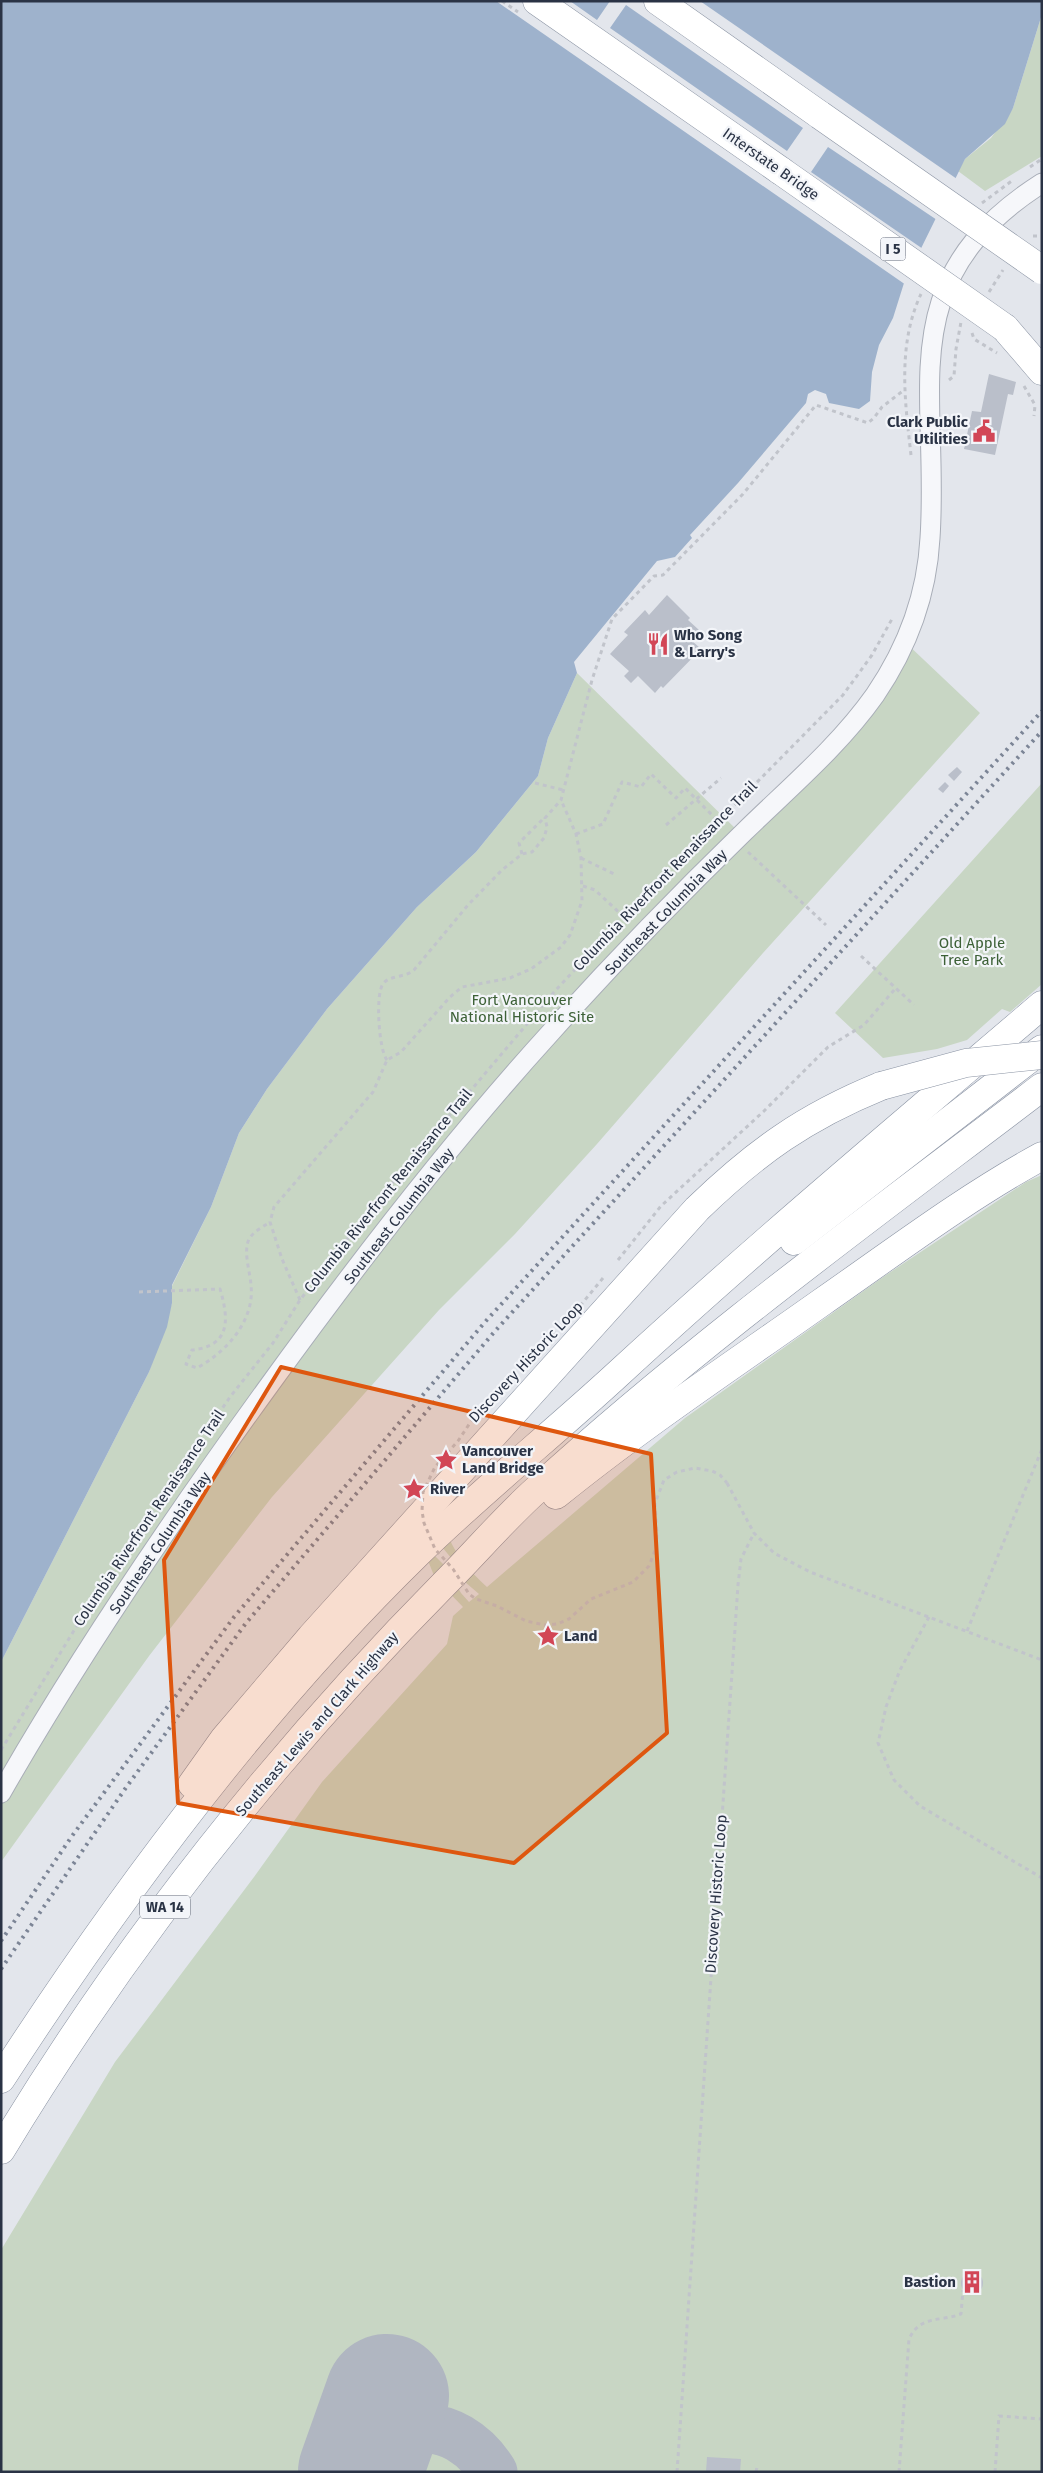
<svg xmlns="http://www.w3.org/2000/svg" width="1043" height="2473" viewBox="0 0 1043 2473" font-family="'Fira Sans',sans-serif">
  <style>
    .green { fill: #c8d6c4 }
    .water { fill: #9eb2cc }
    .pier { fill: #e3e6ec; fill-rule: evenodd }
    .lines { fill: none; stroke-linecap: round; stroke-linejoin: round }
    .taxiway { stroke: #b0b6c1; stroke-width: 49 }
    .runway { stroke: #b0b6c1; stroke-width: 124 }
    .building { fill: #babfca }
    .tertiary-casing { stroke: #a8adb7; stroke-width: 21 }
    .motorway-casing { stroke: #8a93a3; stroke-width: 29 }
    .path { stroke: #c1c4cb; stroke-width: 3; stroke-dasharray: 4 4; stroke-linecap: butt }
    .tertiary { stroke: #f6f7fa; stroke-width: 19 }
    .motorway { stroke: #fff; stroke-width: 28 }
    .rail { stroke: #7c8596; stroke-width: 4; stroke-dasharray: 2.5 5; stroke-linecap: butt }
    .motorway-bridge-casing { stroke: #8a93a3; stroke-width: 29; stroke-linecap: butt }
    .path-bridge { stroke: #c1c4cb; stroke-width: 3; stroke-dasharray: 4 4; stroke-linecap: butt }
    .motorway-bridge { stroke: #fff; stroke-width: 28 }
    .marked { fill: #de570f; fill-opacity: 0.2; stroke: #de570f; stroke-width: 4; stroke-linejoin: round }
    .labels { text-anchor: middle; stroke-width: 4.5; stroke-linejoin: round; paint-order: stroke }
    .shield { fill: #f3f5f9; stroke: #666d7b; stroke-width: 1 }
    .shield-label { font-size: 14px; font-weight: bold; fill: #2a3345 }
    .street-label { font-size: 15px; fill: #2a3345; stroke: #f3f5f9 }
    .poi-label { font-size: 15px; font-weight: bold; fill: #2a3345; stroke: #f3f5f9; text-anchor: start }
    .park-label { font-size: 15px; fill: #3d6137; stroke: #f3f5f9 }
  </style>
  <rect width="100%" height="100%" fill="#e3e6ec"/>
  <g class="green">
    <path d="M1042,14V156L985,191L958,171L965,159L991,138L1013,108Z"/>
    <path d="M905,642L980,713L763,953L597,1144L515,1234L439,1310L272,1497L149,1656L1,1862V1662L149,1372L172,1303V1286L211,1207L239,1133L267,1089L327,1009L417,907L476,852L538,776L548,738L577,673L741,834L830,747Z"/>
    <path d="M1042,783V984L1010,1012L1002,1009L967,1040L937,1049L883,1058L835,1013Z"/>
    <path d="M1042,1175V2472H504L494,2453L471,2432L461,2426L420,2413L407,2403L367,2387L335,2472H1V2250L115,2062L254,1877L322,1782L447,1644L453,1616L463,1607L435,1578L420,1541L446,1567L461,1593L469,1602L479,1594L465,1582L456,1564L438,1542L431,1493L440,1471L457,1455C453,1471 446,1488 444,1504C440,1538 464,1566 487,1587L685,1418L886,1275L1026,1182Z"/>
    <path d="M424,2443L456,2453L476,2472H388L405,2450Z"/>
  </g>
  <path class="water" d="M1,1H1042V14L1013,108L1005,124L965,159L904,283L893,318L879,345L872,372L870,401L859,409L829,403L826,394L815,390L808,394L806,403L738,483L690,535L692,538L675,557L657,561L574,662L577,673L548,738L538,776L476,852L417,907L327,1009L267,1089L239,1133L211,1207L172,1285V1303L167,1327L149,1372L1,1662Z"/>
  <path class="pier" d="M496,1H570L597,20L610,1H700L957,179L937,220L828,147L811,172L923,249L906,285ZM626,5L803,128L787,151L610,28Z"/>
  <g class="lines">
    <path class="taxiway" d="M368,2452C382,2445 397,2435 413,2431C446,2422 477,2446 493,2472"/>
    <path class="runway" d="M360,2472L387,2396"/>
  </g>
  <g class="building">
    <path d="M989,374L1016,382L1013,395L1008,394L995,455L964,449L972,411L981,412Z"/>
    <path d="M667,595L690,618L688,620L699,630L690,639L701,649L663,688L661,686L655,693L638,676L631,683L624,676L629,671L610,654L628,635L624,632L645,610L649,615Z"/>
    <path d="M957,767L962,772L954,781L948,775Z"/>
    <path d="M945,782L949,786L943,793L938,789Z"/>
    <circle cx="972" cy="2283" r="11"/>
    <path d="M707,2457L741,2459L740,2472H706Z"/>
  </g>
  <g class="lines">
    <defs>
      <path id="tertiary" d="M1,1793C81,1653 173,1518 268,1387C357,1264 450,1143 552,1031C614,962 678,896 745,831C789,788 839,746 875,695C907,648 927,594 930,538C940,388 889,281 1042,183"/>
      <g id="motorway">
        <path d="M537,1L781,171"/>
        <path d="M658,1L820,115"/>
        <path d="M1005,328L1042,371"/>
        <path d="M794,1241L1042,1049"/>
        <path d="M556,1495C641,1426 733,1365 822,1302C894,1252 965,1198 1042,1156"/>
        <path d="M192,1784L224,1739L311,1637L697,1209C756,1152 805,1117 881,1086"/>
        <path d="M1,2079C120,1895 261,1706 418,1553C483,1490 554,1433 620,1372C757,1246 900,1126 1042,1005"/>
        <path d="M1,2150C126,1943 276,1754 446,1582C476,1552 504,1519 535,1491C695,1345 870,1218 1042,1087"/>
      </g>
    </defs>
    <use href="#tertiary" class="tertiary-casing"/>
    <use href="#motorway" class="motorway-casing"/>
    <g class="path">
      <path d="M502,1L518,12"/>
      <path d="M1030,167L1042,159"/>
      <path d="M982,203L1013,180"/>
      <path d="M1033,236H1042"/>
      <path d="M989,292L1003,270"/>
      <path d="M972,333L974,339L997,353"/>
      <path d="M949,380L954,376L956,349L961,322"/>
      <path d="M1024,386L1035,405L1034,416"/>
      <path d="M911,455C905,402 897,345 921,294"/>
      <path d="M535,783L563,790"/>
      <path d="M666,825L721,778"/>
      <path d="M576,834L603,824L622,782L641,787L651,774L676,798L685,788L725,828"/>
      <path d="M748,852L826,925"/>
      <path d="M522,854L519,843L544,818"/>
      <path d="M581,858L614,874"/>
      <path d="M583,886L595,890L624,917"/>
      <path d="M861,956L914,1005"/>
      <path d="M387,1060C379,1051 375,994 383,984C389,975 405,978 414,970L468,905L502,870L522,854L532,852L544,838L547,827L545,818L561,800L592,680L612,619L654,576L663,575L743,494L816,405L868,423L874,418L882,407L904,390"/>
      <path d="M618,1260L661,1206L764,1111L828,1047L864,1025L895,989"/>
      <path d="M139,1292L220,1289C229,1319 231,1346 192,1350L186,1364L197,1368C226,1352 255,1321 251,1285C250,1271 243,1252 249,1239C254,1231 263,1227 270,1222"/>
      <path d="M300,1300L282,1259L270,1222L274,1207L373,1092L387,1060L401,1052L450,997L462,987L510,978L531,969L561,947L570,935L582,901L581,858L576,834L561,800"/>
      <path d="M727,1483L754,1533L774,1553L810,1572L1042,1660"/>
      <path d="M929,1617L900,1670L886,1707L878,1743L894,1780L920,1806L1042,1878"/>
      <path d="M967,1631L1042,1449"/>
      <path d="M1,1750L92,1601L140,1529L230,1397L273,1343L300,1300L377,1201L555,991L624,917L843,695L872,655L892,619"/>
      <path d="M677,2472L738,1585L741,1559L754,1533"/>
      <path d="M756,2472L757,2467"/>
      <path d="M899,2472L909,2339C920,2315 940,2322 961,2314L963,2290"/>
      <path d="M995,2472L999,2416L1042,2419"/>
    </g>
    <use href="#tertiary" class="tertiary"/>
    <use href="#motorway" class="motorway"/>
    <g class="rail">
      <path d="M1,1941L72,1836L234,1617L485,1322L1042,711"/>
      <path d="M1,1969L125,1789L246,1623L496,1330L1042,731"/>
    </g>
    <defs>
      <g id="motorway-bridge">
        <path d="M820,115L1042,270"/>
        <path d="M781,171L1005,328"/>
        <path d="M881,1086L966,1063L1042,1055"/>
      </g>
    </defs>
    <use href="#motorway-bridge" class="motorway-bridge-casing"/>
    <path class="path-bridge" d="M603,1278L566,1323L534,1349L522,1363L497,1397L476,1414L458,1441L435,1467L423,1492L422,1511L424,1523L435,1549L453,1569L469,1594L476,1599L497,1606L526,1621L545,1625L557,1624L569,1619L591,1599L633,1582L649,1566L656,1548L657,1535L655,1503L664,1480L677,1472L695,1468L712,1471L720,1475L727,1483"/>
    <use href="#motorway-bridge" class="motorway-bridge"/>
  </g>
  <path class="marked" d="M281,1367L651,1454L667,1733L514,1863L178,1803L164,1560Z"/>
  <defs>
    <symbol id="civic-bare" viewBox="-9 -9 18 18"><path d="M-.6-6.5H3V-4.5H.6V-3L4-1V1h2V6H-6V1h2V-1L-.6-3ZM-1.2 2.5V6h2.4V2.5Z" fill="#d24656" stroke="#f3f5f9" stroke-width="2.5" paint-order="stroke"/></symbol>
    <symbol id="restaurant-bare" viewBox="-9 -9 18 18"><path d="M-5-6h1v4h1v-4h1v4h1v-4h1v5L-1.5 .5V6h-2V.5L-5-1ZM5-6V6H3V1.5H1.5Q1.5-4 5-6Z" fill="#d24656" stroke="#f3f5f9" stroke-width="2.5" paint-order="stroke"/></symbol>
    <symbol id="sight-bare" viewBox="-9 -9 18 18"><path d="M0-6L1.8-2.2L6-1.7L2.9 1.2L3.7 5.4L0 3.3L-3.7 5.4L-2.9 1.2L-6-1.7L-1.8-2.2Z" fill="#d24656" stroke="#f3f5f9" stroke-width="2.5" paint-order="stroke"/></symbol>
    <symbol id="building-bare" viewBox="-9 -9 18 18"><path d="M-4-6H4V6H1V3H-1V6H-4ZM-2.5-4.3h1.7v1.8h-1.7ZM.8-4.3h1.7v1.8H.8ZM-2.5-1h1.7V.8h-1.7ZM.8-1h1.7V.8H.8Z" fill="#d24656" stroke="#f3f5f9" stroke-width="2.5" paint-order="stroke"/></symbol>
  </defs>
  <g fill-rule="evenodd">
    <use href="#civic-bare" x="968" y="415" width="32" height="32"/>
    <use href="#restaurant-bare" x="642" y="628" width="32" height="32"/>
    <use href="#sight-bare" x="430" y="1444" width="32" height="32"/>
    <use href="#sight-bare" x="398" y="1473" width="32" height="32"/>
    <use href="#sight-bare" x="532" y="1620" width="32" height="32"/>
    <use href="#building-bare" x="956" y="2266" width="32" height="32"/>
  </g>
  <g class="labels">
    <g class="shield">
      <rect x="880.5" y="237.5" width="25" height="23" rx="4"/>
      <rect x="140" y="1895.5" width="50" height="23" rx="4"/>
    </g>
    <g class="shield-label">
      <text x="893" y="254">I 5</text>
      <text x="165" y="1912">WA 14</text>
    </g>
    <g class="street-label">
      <text transform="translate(771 164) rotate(35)" y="5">Interstate Bridge</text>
      <text transform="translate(665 876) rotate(-46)" y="5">Columbia Riverfront Renaissance Trail</text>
      <text transform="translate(666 912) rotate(-46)" y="5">Southeast Columbia Way</text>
      <text transform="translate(388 1191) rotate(-51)" y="5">Columbia Riverfront Renaissance Trail</text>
      <text transform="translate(399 1216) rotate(-52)" y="5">Southeast Columbia Way</text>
      <text transform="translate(526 1362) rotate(-47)" y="5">Discovery Historic Loop</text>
      <text transform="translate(149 1518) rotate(-56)" y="5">Columbia Riverfront Renaissance Trail</text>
      <text transform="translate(160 1543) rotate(-56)" y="5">Southeast Columbia Way</text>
      <text transform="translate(317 1724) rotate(-49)" y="5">Southeast Lewis and Clark Highway</text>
      <text transform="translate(716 1894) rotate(-86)" y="5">Discovery Historic Loop</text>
    </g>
    <g class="poi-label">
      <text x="968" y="427" text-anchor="end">Clark Public<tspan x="968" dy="17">Utilities</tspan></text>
      <text x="674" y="640">Who Song<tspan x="674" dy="17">&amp; Larry's</tspan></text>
      <text x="462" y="1456">Vancouver<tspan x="462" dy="17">Land Bridge</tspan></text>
      <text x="430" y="1494">River</text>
      <text x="564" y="1641">Land</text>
      <text x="956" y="2287" text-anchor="end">Bastion</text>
    </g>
    <g class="park-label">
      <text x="972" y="948">Old Apple<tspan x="972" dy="17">Tree Park</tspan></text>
      <text x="522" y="1005">Fort Vancouver<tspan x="522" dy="17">National Historic Site</tspan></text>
    </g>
  </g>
  <rect width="1043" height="2473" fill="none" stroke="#2a3345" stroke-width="5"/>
</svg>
